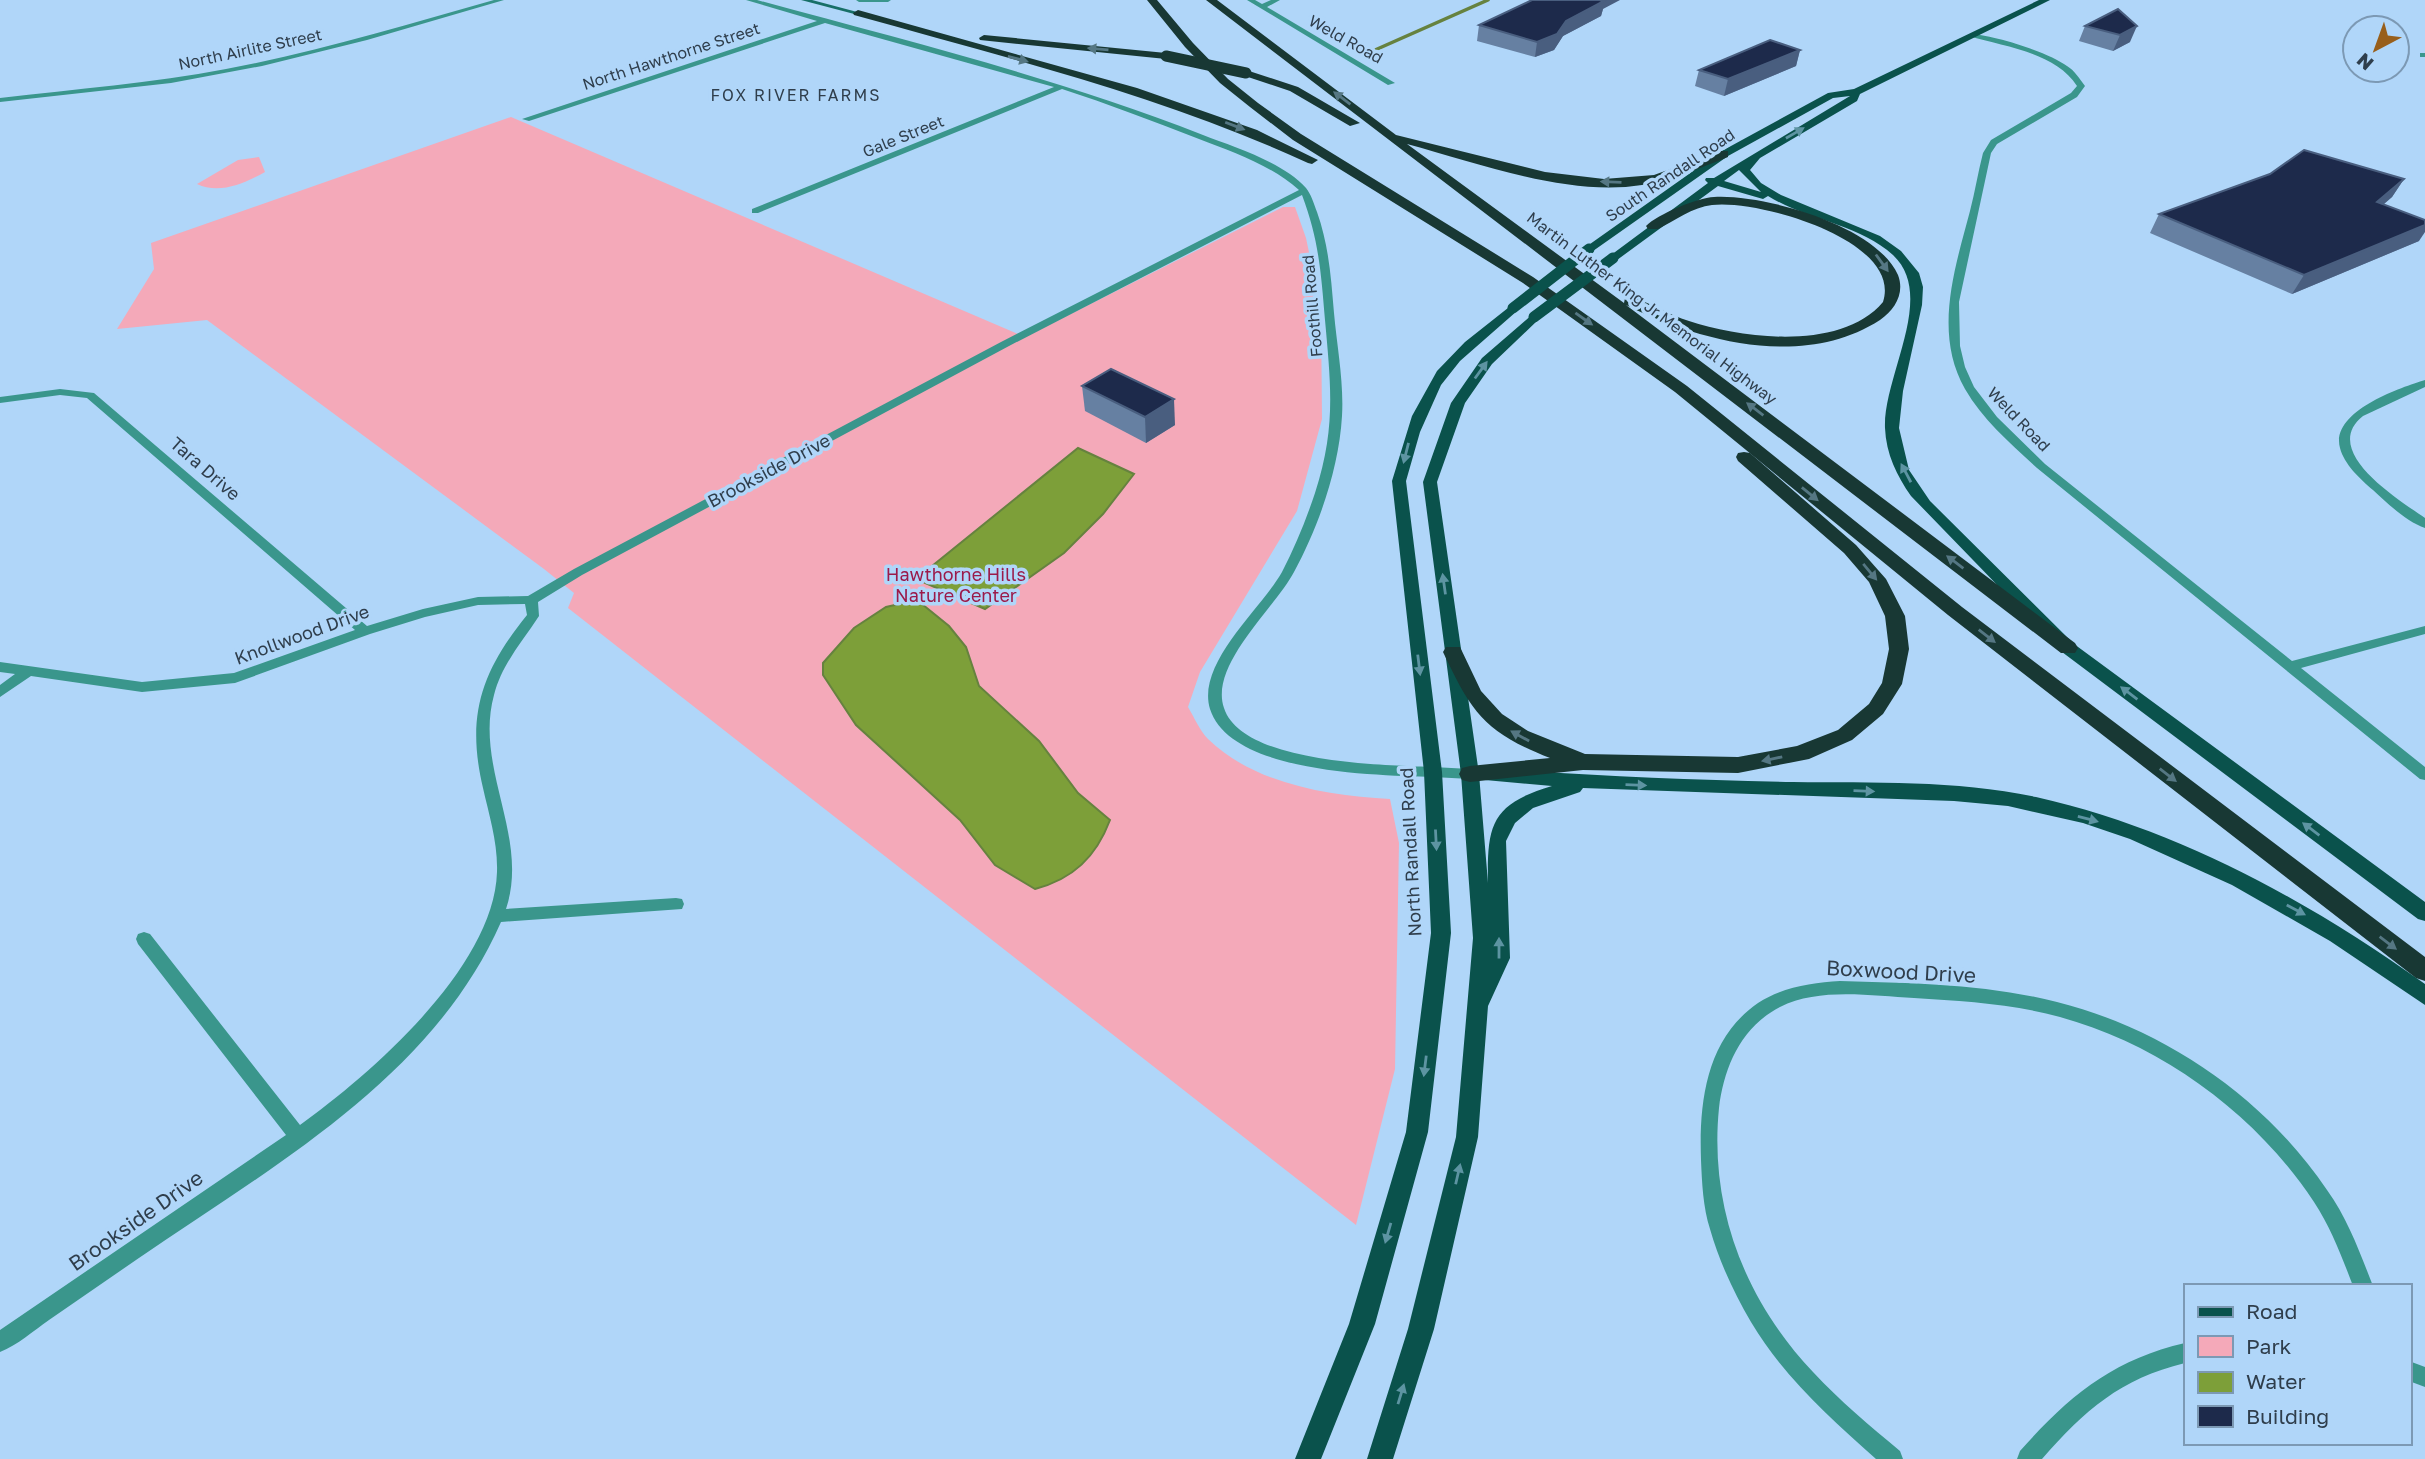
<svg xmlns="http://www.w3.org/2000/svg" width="2425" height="1459" viewBox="0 0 2425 1459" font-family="'Golos Text',sans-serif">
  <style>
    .green { fill: #f4a9b9 }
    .water { fill: #7d9f39; stroke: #66823f; stroke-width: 2 }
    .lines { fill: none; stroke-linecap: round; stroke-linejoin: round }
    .stream { stroke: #66823f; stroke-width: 3.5 }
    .minor { fill: #3a968c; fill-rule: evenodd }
    .tertiary { fill: #3a968c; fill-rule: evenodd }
    .secondary { fill: #176f67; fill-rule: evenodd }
    .primary { fill: #0a524c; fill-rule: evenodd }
    .motorway { fill: #183834; fill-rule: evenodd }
    .primary-bridge { stroke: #0a524c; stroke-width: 11 }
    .motorway-bridge { stroke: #183834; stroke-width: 11 }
    .wall { fill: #6680a2 }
    .shaded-wall { fill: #495e7f }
    .building { fill: #1d2a4b; stroke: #495e7f; stroke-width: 2 }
    .oneway { fill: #557783 }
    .oneway2 { fill: #5d94a2 }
    .labels { text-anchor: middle; stroke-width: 7; stroke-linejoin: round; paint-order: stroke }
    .far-street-label { font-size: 16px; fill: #2f3e4c; stroke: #b0d6f9 }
    .far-neighbourhood-label { font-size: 16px; letter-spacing: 2px; fill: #2f3e4c; stroke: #b0d6f9 }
    .street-label { font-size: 18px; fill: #2f3e4c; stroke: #b0d6f9 }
    .park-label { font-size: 18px; fill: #9b1a4a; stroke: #b0d6f9 }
    .near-street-label { font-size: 21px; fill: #2f3e4c; stroke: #b0d6f9 }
  </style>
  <rect width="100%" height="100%" fill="#b0d6f9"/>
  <g class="green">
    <path d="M511,117L1025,337L1283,207H1295L1306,238L1321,310L1322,419L1297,511L1200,672L1188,707C1194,717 1200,731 1208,739C1254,784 1329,796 1390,799L1399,843L1395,1069L1356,1225L568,608L574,593L544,569L207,320L117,329L154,269L151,243Z"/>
    <path d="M259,157L265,172C245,183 219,195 197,184L238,160Z"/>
  </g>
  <g class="water">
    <path d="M1078,448L1134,474L1103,514L1064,553L985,609L916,579Z"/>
    <path d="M917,600L949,626L966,647L979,686L1039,741L1078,793L1110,820C1096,857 1073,879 1035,889L995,865L960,820L856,725L823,675V663L854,628L886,607Z"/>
  </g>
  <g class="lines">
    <path class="stream" d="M1358,52L1375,50L1488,0"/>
    <g class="minor">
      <path d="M494,0H504L367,40L262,66L171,83L0,102V98C76,89 152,83 226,69C317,52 405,25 494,0Z"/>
      <path d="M746,0H757C907,41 1058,78 1203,135C1234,147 1283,162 1306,188C1311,194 1314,204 1317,212C1329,246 1331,278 1334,313C1337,347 1344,382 1342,416C1339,468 1319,526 1294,572C1275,608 1209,665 1224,708C1242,764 1385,765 1433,767L1438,768L1440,772L1438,776L1433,777C1377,775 1231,774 1210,709C1196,663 1262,608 1282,572C1295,547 1306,520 1315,493C1336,428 1331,387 1325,320C1321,273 1319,240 1302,195L1009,346L582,575L538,602L539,616C522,642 502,664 494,695C474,768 530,837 506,909L676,898L682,899L684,904L682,909L501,922C432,1079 271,1167 136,1260C107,1280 78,1300 49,1320C33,1331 18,1345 0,1352V1330L286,1135L138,944L136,939L138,934L144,932L150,934L300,1125C372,1073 494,967 497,872C498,843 489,815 483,788C466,716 481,672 527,615L525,604L478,605L425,617L370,634L235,683L142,692L31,676L0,697V685L15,674L0,672V662L142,682L234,673L355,630L87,398L60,395L0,403V397L60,389L94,393L367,626L423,609L478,597L528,596L574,569L1001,342L1299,190C1271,165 1233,152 1199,139C1153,121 1108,104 1062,89L758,213H752V209L1054,87L825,23L529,121L522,119L817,21Z"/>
      <path d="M856,0H891L888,2H859Z"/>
      <path d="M1247,0H1255L1262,4L1271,0H1280L1267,7L1395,83L1388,85Z"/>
      <path d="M1969,34C1991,34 2048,52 2067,66C2075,71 2079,78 2085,86L2077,97L1997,144L1991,153L1959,302L1960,346L1965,367L1974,387L1997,417L2045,464L2292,661L2425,626V634L2301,668L2425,767V780L2420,779L2037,468C2011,444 1983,420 1965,389C1933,333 1955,268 1970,211C1975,192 1978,172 1983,153L1991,140L2071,93L2077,86C2055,52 2005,47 1969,36Z"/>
      <rect x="2420" y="53" width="5" height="4"/>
      <path d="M2425,380V387L2363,416C2319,451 2399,500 2425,518V528C2407,522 2387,503 2373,490C2360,479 2344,464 2340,448C2330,412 2399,388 2425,380Z"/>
      <path d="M1840,981C1912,983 1986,984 2057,1002C2165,1029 2265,1098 2327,1190C2348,1219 2360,1253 2373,1286H2353C2342,1257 2331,1228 2314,1202C2256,1114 2162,1045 2060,1017C2013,1004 1963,1001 1914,998C1872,996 1819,987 1780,1007C1741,1027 1724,1067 1719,1108C1709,1208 1745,1300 1813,1372C1840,1401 1870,1426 1900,1451L1903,1459H1876C1829,1417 1783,1376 1751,1322C1734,1293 1719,1261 1710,1229C1703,1207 1702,1183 1701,1160C1699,1102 1706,1039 1758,1003C1782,987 1812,983 1840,981Z"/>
      <path d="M2185,1343V1363C2120,1379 2085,1410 2042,1459H2017L2020,1451C2069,1396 2112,1360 2185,1343Z"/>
      <path d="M2409,1361L2425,1367V1387L2409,1381Z"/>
    </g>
    <path class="tertiary" d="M1433,767L1470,769L1475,770L1477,774L1475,778L1470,779L1433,777L1428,776L1426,772L1428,768Z"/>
    <path class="secondary" d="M801,0H812L861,13L858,15Z"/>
    <g class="primary">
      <path d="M2039,0H2050L1860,94L1857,101L1760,158L1750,170L1761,183L1781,195L1880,236L1901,251L1919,273L1923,287L1922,305L1903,391L1899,428L1909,470L1930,501L2074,644L2425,902V921L2418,919L2062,652L1911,496C1897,476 1886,454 1885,428C1883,376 1937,296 1893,255C1858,224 1807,220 1768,196L1763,199L1718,186L1617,260L1607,258L1708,183L1705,180L1706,178H1714L1850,96L1833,98L1728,156L1593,251L1583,249L1720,152L1828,93L1854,89ZM1739,170L1761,192L1724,181Z"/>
      <path d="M1513,304L1517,305V311L1460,361L1441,385L1420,432L1406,481L1442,772L1451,933L1428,1132L1375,1324L1321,1459H1295L1349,1324L1406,1132L1431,933L1424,772L1392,481L1412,416L1437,371L1465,342Z"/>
      <path d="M1534,313L1540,317L1538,320L1492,364L1465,403L1437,482L1479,774L1488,883C1487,825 1491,804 1552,786L1485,780L1482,775L1485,770L1491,768C1592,776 1692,780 1793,782C1873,783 1957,780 2036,797C2178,829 2307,900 2425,984V1005L2330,941L2232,885L2130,839L2083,823L2008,806L1954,801L1583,788L1580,792L1533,808L1515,823L1506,841L1510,958L1488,1006L1478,1137L1434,1329L1393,1459H1367L1408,1329L1456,1137L1473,938L1461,774L1423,482L1451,403L1482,358Z"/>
    </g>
    <g class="motorway">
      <path d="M1147,0H1157L1193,43L1228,79L1258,103L1301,134L1533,277L1687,386L1962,607L2425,957V981L2416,978L1948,615L1675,392L1523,283L1293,140L1250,107L1220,83L1185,47Z"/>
      <path d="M1206,0H1217L1396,135L1545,172L1604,179L1654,175L1720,151H1728V157C1700,168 1672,180 1642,185C1568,197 1478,163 1407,144L1624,303L1625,298L1630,297C1650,302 1669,315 1689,321C1743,339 1842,351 1883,302C1903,240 1757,199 1712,205C1693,207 1674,221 1658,229H1648L1646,226C1658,214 1697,198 1714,197C1763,194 1876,225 1898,275C1905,293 1895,310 1880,320C1804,369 1701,342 1626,305L2075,643L2078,648L2075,653H2061Z"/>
      <path d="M858,10L1137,88L1257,130L1318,160L1312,164L1308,163C1163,96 1008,58 854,15L853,13Z"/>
      <path d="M984,35L1166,53L1171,56L1166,59L980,40L979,38Z"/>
      <path d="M1246,70L1298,87L1360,123L1350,126L1290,91L1242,75L1240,73Z"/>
      <path d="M1744,452L1750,453L1856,545L1886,579L1905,616L1909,649L1902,684L1883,714L1852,740L1809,759L1738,773L1583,770L1470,782L1462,780L1459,774L1462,768L1470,766L1550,758C1484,732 1472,713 1443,652L1446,647H1460L1481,691L1502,714L1528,731L1585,754L1738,757L1797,746L1838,730L1869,704L1882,683L1889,649L1885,616L1869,582L1844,553L1738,461L1736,457L1738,453Z"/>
    </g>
    <g class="primary-bridge">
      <path d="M1513,308L1589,249"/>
      <path d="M1534,317L1613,258"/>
    </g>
    <path class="motorway-bridge" d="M1166,56L1246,73"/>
  </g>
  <g class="wall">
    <path d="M1603,9L1601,16L1563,36L1554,50L1535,57L1477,41L1479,25Z"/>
    <path d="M2118,9L2130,42L2113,51L2079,41L2085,26Z"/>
    <path d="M1800,50L1796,66L1724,96L1695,86L1699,70Z"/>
    <path d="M2404,179L2392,197L2384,204L2419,241L2292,294L2150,233L2159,214Z"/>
    <path d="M1082,386L1175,425L1146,443L1085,411Z"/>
  </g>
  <g class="shaded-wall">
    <path d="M1595,0H1620L1603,9L1601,16L1563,36L1554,50L1535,57L1537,42Z"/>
    <path d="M2137,26L2130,42L2113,51L2120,35Z"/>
    <path d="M1800,50L1796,66L1724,96L1728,79Z"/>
    <path d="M2404,179L2392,197L2365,220L2377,202Z"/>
    <path d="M2425,225V232L2419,241L2292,294L2304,275Z"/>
    <path d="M1174,399L1175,425L1146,443L1145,417Z"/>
  </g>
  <g class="building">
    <path d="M1532,0H1599L1604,1L1566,21L1557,34L1537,42L1479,25Z"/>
    <path d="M2118,9L2137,26L2120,35L2085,26Z"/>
    <path d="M1770,40L1800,50L1728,79L1699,70Z"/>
    <path d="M2304,150L2404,179L2377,202L2425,220V225L2304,275L2159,214L2270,174Z"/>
    <path d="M1111,369L1174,399L1145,417L1082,386Z"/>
  </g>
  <defs><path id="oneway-solid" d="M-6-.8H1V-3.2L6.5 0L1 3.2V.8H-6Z" transform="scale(1.75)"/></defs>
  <g class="oneway">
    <use href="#oneway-solid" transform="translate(1098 49) rotate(-175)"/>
    <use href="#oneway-solid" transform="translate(1018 59) rotate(15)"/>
    <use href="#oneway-solid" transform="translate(1342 98) rotate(-143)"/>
    <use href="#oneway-solid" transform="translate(1235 126) rotate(21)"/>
    <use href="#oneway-solid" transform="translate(1611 182) rotate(-178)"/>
    <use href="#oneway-solid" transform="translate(1882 263) rotate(54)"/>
    <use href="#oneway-solid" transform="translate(1584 319) rotate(35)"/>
    <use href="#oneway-solid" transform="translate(1755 409) rotate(-143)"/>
    <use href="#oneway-solid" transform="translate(1810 494) rotate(39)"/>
    <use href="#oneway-solid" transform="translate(1955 562) rotate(-143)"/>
    <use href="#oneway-solid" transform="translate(1870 572) rotate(50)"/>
    <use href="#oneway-solid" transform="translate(1987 636) rotate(38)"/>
    <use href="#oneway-solid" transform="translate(1520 736) rotate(-151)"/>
    <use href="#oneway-solid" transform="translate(1772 759) rotate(168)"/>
    <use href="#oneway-solid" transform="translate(2168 775) rotate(38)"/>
    <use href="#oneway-solid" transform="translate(2388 943) rotate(37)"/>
  </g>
  <g class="oneway2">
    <use href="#oneway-solid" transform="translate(1795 133) rotate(-30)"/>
    <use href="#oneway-solid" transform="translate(1481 370) rotate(-54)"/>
    <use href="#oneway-solid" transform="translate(1406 453) rotate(104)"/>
    <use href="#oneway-solid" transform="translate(1906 473) rotate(-118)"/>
    <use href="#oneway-solid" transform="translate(1444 584) rotate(-98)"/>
    <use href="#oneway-solid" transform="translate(1419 665) rotate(83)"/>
    <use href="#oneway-solid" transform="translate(2129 693) rotate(-143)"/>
    <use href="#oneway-solid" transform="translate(1636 785) rotate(2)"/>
    <use href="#oneway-solid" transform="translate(1864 791) rotate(2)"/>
    <use href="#oneway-solid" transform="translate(2088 819) rotate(15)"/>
    <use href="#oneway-solid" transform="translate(2311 829) rotate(-143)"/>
    <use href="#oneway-solid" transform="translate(1436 840) rotate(87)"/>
    <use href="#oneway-solid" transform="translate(2296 910) rotate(28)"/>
    <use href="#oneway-solid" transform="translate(1499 948) rotate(-90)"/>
    <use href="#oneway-solid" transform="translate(1425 1066) rotate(97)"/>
    <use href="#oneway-solid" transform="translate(1458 1174) rotate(-77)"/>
    <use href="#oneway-solid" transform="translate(1388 1233) rotate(106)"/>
    <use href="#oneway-solid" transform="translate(1401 1394) rotate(-73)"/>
  </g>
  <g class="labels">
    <g class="far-street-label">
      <text transform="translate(1346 39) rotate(29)" y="6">Weld Road</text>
      <text transform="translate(250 49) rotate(-12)" y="6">North Airlite Street</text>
      <text transform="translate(671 56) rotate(-18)" y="6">North Hawthorne Street</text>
      <text transform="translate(903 136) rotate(-22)" y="6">Gale Street</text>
      <text transform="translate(1670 175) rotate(-34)" y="6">South Randall Road</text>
      <text transform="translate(1312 306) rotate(-95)" y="6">Foothill Road</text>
      <text transform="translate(1652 308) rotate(37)" y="6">Martin Luther King Jr Memorial Highway</text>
      <text transform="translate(2019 419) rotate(46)" y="6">Weld Road</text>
    </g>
    <g class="far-neighbourhood-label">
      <text x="796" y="101">FOX RIVER FARMS</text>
    </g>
    <g class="street-label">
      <text transform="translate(205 469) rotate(41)" y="6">Tara Drive</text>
      <text transform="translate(769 471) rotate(-28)" y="6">Brookside Drive</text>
      <text transform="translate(302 635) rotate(-20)" y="6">Knollwood Drive</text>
      <text transform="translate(1411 852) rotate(-93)" y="6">North Randall Road</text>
    </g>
    <g class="park-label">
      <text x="956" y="581">Hawthorne Hills<tspan x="956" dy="21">Nature Center</tspan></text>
    </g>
    <g class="near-street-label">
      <text transform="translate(1901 972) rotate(3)" y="7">Boxwood Drive</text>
      <text transform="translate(136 1221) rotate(-35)" y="7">Brookside Drive</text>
    </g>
  </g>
  <rect x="2184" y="1284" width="228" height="161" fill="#b0d6f9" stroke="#7c99b4" stroke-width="2"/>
  <rect x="2198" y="1307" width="35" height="10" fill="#0a524c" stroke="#7c99b4" stroke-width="2"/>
  <text x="2246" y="1319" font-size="21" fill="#2f3e4c">Road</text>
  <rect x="2198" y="1336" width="35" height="21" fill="#f4a9b9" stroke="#7c99b4" stroke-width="2"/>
  <text x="2246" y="1354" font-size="21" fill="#2f3e4c">Park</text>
  <rect x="2198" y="1372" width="35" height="21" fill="#7d9f39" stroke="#7c99b4" stroke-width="2"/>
  <text x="2246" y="1389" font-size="21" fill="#2f3e4c">Water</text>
  <rect x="2198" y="1406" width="35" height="21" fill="#1d2a4b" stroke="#7c99b4" stroke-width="2"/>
  <text x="2246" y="1424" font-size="21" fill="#2f3e4c">Building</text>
  <g transform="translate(2376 49) rotate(221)"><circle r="33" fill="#b0d6f9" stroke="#7c99b4" stroke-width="2"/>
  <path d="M0-5L12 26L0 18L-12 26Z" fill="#985f1b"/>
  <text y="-10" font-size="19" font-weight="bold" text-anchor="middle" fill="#2f3e4c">N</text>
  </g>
</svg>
